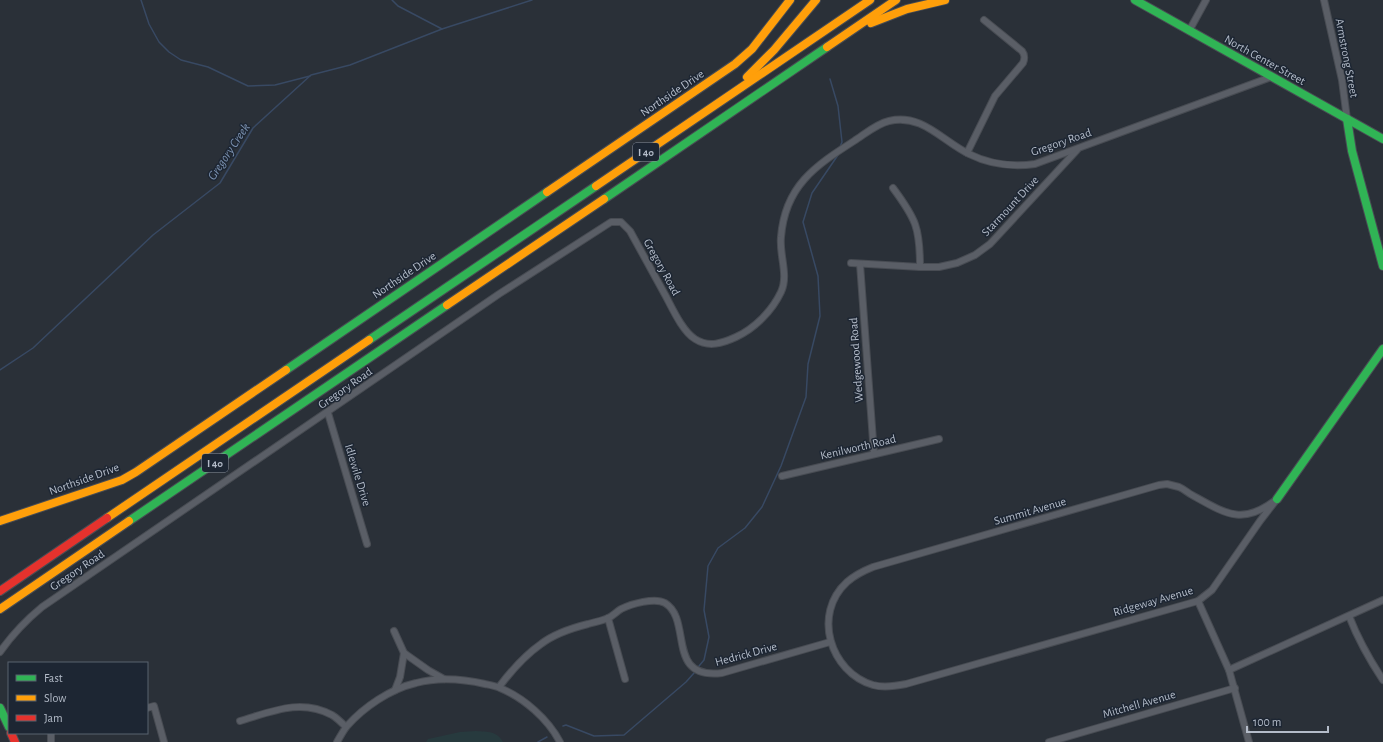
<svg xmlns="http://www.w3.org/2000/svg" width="1383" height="742" viewBox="0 0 1383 742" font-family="'Alegreya Sans',sans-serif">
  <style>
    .green { fill: #273a3e }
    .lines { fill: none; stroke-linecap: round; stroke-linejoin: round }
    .stream { stroke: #384963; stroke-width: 1.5 }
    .street-casing { stroke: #484c53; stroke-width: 8 }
    .fast-casing { stroke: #484c53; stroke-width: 10 }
    .slow-casing { stroke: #484c53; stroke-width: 10 }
    .jam-casing { stroke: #484c53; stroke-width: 10 }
    .street { stroke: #5a5e66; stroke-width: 6 }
    .fast { stroke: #30b455; stroke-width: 8 }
    .slow { stroke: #ff9f0a; stroke-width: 8 }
    .jam { stroke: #e5322d; stroke-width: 8 }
    .labels { text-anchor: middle; stroke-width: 3; stroke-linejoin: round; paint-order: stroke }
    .shield { fill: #1d2633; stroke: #878f9c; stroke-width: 1 }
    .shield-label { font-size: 11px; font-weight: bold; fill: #b4bcc9 }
    .street-label { font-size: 12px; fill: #b4bcc9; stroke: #1d2633 }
    .water-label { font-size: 13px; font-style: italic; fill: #7c92b1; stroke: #1d2633 }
  </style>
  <rect width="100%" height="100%" fill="#2a3038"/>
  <path class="green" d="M476,731C488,732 497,731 503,742H426L428,739L460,732Z"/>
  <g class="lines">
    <g class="stream">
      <path d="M141,0L149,24L159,42L169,52L181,60L208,67L248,86L275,85L310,76"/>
      <path d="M392,0L398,6L442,29"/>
      <path d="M830,79L838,106L842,142L840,147"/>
      <path d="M0,370L33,348L153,235L220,183L253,128L311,75L350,65L442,29L532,0"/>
      <path d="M699,666L704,660L709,637L704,610L708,566L718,548L745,528L762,507L781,466L806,397L808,364L820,316L818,276L803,222L812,193L838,155"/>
      <path d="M563,726L566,725L594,736L624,735L686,682L694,673"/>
      <path d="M538,742L547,737"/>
    </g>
    <defs>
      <g id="street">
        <path d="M1324,0L1342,80L1347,119"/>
        <path d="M1189,31L1206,0"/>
        <path d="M967,153L995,96L1023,63C1025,58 1025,55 1022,51L984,20"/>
        <path d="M893,188C916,219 920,228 920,267"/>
        <path d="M851,263L920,267H939L957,263L975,255L990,244L1077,150"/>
        <path d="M860,264L874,454"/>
        <path d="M328,413L367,544"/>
        <path d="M782,476L939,439"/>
        <path d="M1167,484C1171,485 1175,486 1179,487C1184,489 1188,493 1192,495C1226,514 1243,526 1277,499L1260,521L1212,590L1198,601L906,684C896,686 884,688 873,685C830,672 812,614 847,582C855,575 863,571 873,567L1159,485Z"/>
        <path d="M1198,601L1229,670L1249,742"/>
        <path d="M1349,616C1358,639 1369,659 1383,680"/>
        <path d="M608,618L625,679"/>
        <path d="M394,631L404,653L400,677L395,690"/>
        <path d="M0,652C12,635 25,621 42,607L499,294L611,222H621L630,231C641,251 652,271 663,291C671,305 681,330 695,339C709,348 723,343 736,337C755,328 772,311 781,292C789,275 779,255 781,237C785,186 815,166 854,141C865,134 876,124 889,121C922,113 942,141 969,154C989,164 1013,167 1035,164L1271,77"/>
        <path d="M404,653L428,670L444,679"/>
        <path d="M1229,670L1383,600"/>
        <path d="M499,687C511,671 524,656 541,644C554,634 572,628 588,624C594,622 602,621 608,618C613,616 616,612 621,609C631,604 655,597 665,603C693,620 665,680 722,673L830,642"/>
        <path d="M147,708L154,706L164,742"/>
        <path d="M240,721C271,712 300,698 332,715C337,718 342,723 346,727"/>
        <path d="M51,742V733"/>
        <path d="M337,742C340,737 343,731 347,726C364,707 390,689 416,683C439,677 463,679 485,684C490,685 496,686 500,688C524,698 548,719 560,742"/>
        <path d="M1049,742L1235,688"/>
      </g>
      <g id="fast">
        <path d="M1135,0L1383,139"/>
        <path d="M1347,119L1352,151L1383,266"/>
        <path d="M604,199L827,47"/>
        <path d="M369,340L596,186"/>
        <path d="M286,370L547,192"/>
        <path d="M1277,499L1383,349"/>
        <path d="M129,521L447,305"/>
        <path d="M0,708L9,727"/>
      </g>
      <g id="slow">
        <path d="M871,23L907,9L945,0"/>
        <path d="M827,47L896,0"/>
        <path d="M747,77L774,50L816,0"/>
        <path d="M596,186L870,0"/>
        <path d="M547,192L735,64L752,49L790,0"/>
        <path d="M447,305L604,199"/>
        <path d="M107,518L369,340"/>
        <path d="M0,521L122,480L136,472L286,370"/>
        <path d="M0,609L129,521"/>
      </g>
      <g id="jam">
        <path d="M0,591L107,518"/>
        <path d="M11,733L15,742"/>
      </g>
    </defs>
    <use href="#street" class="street-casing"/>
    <use href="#fast" class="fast-casing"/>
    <use href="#slow" class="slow-casing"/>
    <use href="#jam" class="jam-casing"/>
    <use href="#street" class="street"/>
    <use href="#fast" class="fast"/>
    <use href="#slow" class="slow"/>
    <use href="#jam" class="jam"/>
  </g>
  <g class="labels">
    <g class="shield">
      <rect x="633" y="143" width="26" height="18" rx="3"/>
      <rect x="202" y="454" width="26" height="18" rx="3"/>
    </g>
    <g class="shield-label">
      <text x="646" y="156">I 40</text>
      <text x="215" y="467">I 40</text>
    </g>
    <g class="street-label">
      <text transform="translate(1347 58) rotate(79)" y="4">Armstrong Street</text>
      <text transform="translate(1265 60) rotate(29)" y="4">North Center Street</text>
      <text transform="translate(672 93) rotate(-34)" y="4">Northside Drive</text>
      <text transform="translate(1061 142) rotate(-19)" y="4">Gregory Road</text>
      <text transform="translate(1010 206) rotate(-47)" y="4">Starmount Drive</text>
      <text transform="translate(662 267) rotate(61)" y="4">Gregory Road</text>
      <text transform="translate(404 275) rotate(-34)" y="4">Northside Drive</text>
      <text transform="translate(856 360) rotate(-94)" y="4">Wedgewood Road</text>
      <text transform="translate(345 388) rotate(-35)" y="4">Gregory Road</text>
      <text transform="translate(858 447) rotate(-13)" y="4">Kenilworth Road</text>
      <text transform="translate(358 475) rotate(73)" y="4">Idlewile Drive</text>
      <text transform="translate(84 479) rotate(-20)" y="4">Northside Drive</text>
      <text transform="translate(1030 511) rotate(-16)" y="4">Summit Avenue</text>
      <text transform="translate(77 570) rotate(-34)" y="4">Gregory Road</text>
      <text transform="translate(1153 601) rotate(-16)" y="4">Ridgeway Avenue</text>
      <text transform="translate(746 654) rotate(-15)" y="4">Hedrick Drive</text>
      <text transform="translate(1139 704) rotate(-16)" y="4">Mitchell Avenue</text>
    </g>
    <g class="water-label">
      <text transform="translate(228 151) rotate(-56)" y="5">Gregory Creek</text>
    </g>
  </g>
  <rect x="8" y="662" width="140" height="72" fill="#1d2633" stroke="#59626f"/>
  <rect x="16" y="675" width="20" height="6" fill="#30b455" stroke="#59626f"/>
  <text x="44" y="682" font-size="12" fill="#b4bcc9">Fast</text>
  <rect x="16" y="695" width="20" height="6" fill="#ff9f0a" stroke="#59626f"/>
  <text x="44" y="702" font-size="12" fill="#b4bcc9">Slow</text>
  <rect x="16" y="715" width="20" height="6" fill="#e5322d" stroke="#59626f"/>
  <text x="44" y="722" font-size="12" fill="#b4bcc9">Jam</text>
  <path d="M1247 726v6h81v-6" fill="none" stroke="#b4bcc9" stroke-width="2"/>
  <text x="1253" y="726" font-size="12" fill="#b4bcc9" stroke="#1d2633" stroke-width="3" paint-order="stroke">100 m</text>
</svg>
